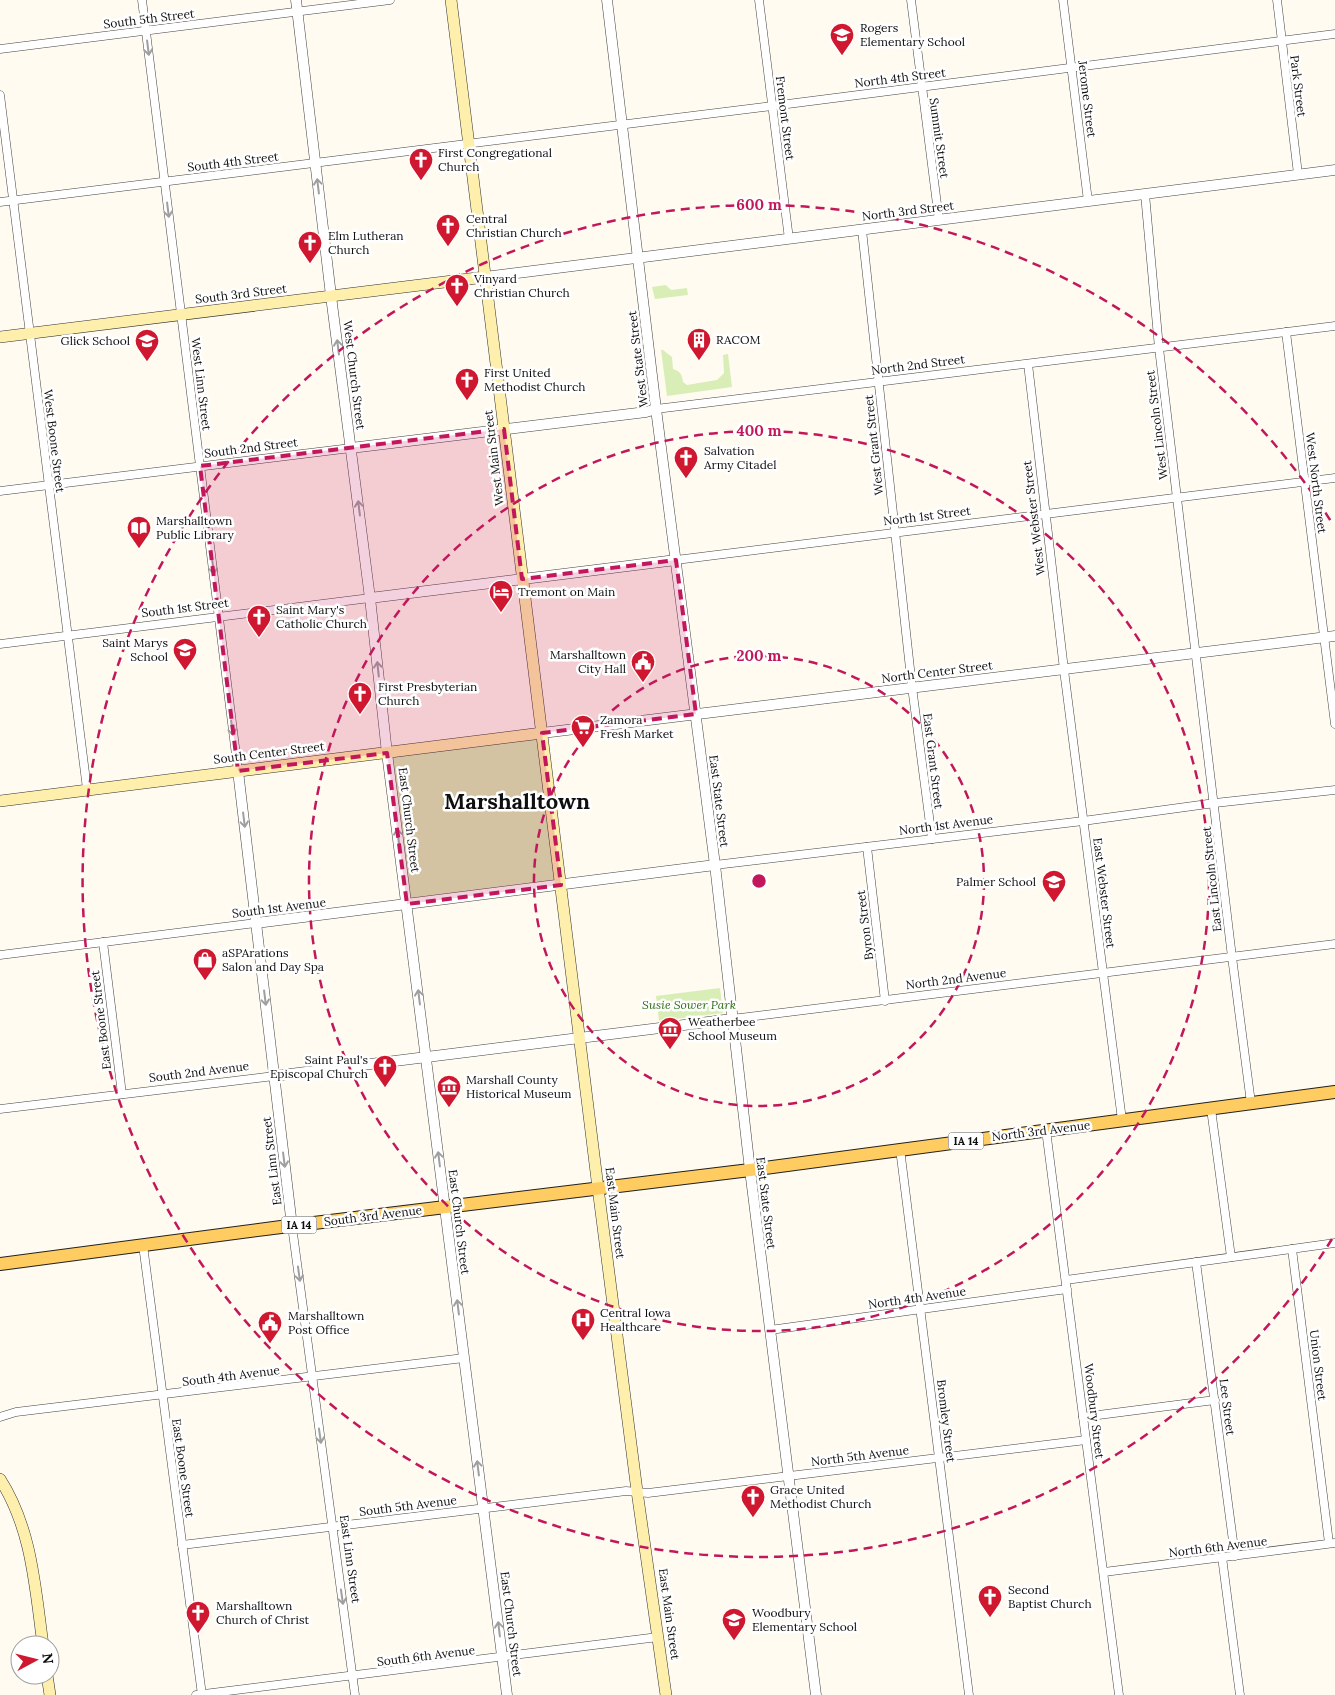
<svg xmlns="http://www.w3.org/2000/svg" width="1335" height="1695" viewBox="0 0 1335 1695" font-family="Lora,serif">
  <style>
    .green { fill: #d8eeb6 }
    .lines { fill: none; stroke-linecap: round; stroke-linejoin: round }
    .minor-casing { stroke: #424242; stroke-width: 9 }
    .tertiary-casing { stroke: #424242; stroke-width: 11 }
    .secondary-casing { stroke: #313131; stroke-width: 12 }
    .primary-casing { stroke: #202020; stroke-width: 14 }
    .minor { stroke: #fff; stroke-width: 8 }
    .tertiary { stroke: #fff; stroke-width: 10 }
    .secondary { stroke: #ffefac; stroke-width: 11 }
    .primary { stroke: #ffcc61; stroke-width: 12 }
    .oneway { stroke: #9f9f9f }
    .marked { fill: #c2185b; fill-opacity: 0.2; stroke: #c2185b; stroke-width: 4; stroke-dasharray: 10 6; stroke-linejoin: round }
    .ring { fill: none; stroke: #c2185b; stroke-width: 2.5; stroke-dasharray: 9 6 }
    .labels { text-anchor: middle; stroke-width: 5; stroke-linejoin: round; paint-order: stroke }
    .shield { fill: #fff; stroke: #575757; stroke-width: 1 }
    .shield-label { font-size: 11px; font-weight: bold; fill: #0f0f0f }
    .street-label { font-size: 12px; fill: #0f0f0f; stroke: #fff }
    .poi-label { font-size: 12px; fill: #0f0f0f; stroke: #fff; text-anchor: start }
    .park-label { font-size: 12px; font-style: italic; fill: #316f18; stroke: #fff }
    .town-label { font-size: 22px; font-weight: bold; fill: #0f0f0f; stroke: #fff }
    .centre { fill: #c2185b; stroke: #fff; stroke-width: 2.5 }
    .ring-label { font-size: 15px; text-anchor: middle; font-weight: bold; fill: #c2185b; stroke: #fff; stroke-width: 5; stroke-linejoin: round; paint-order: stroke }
  </style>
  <rect width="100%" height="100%" fill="#fffbf1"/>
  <g class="green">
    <path d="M666,285L671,290L687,288L688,295L655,299L652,287Z"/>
    <path d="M661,350H663L672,357L673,369C681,372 682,374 683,382L687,385L717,380L724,373L723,355L728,354L732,387L667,396Z"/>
    <path d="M542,733L561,885L407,904L387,753Z"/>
    <path d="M720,988L723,1013L659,1021L656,996Z"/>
  </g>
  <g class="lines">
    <defs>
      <g id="minor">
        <path d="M142,0L238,771"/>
        <path d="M759,0L789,239"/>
        <path d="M911,0L939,220"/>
        <path d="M1063,0L1088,201"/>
        <path d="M1277,0L1298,174"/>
        <path d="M0,49L390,0"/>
        <path d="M0,95L87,789"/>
        <path d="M1145,194L1159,348L1232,957L1251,1103"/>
        <path d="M0,202L772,106L1335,34"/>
        <path d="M862,230L912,687L932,839"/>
        <path d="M1286,332L1335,724"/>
        <path d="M1028,364L1065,678L1122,1120"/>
        <path d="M656,409L1335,326"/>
        <path d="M0,491L351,448"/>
        <path d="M676,560L1335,478"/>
        <path d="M0,644L370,598"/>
        <path d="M867,847L885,1001"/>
        <path d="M715,865L1083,821L1215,803L1335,790"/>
        <path d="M103,942L122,1094"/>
        <path d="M0,955L256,923"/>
        <path d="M732,1019L1335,944"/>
        <path d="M0,1109L274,1076"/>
        <path d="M1211,1109L1231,1257"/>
        <path d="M1046,1130L1119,1695"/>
        <path d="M900,1149L969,1695"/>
        <path d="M292,1226L355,1695"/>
        <path d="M143,1245L202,1695"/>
        <path d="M1292,1249L1329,1543"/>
        <path d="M1196,1262L1235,1556"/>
        <path d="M1066,1280L1335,1243"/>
        <path d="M770,1330L1067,1289"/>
        <path d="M0,1417L16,1412L464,1358"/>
        <path d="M1083,1417L1215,1400"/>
        <path d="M182,1545L626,1491L648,1493L1086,1440"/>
        <path d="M1222,1557L1240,1695"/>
        <path d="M1104,1572L1335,1543"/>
        <path d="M196,1695L658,1637"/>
      </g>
      <g id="tertiary">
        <path d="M296,0L332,304L370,598L387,753L507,1695"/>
        <path d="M607,0L656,409L715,865L750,1170L816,1695"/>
        <path d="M485,277L1335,170"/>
        <path d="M351,448L646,412L656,409"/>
        <path d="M370,598L676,560"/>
        <path d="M542,733L1335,636"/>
        <path d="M238,771L292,1226"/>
        <path d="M256,923L715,865"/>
        <path d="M274,1076L732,1019"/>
      </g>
      <g id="secondary">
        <path d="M451,0L598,1188L637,1491L666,1695"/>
        <path d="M0,337L485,277"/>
        <path d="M0,801L542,733"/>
        <path d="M0,1479C32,1529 35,1587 43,1645"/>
        <path d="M47,1675L50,1695"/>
      </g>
      <path id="primary" d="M0,1264L281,1227L750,1170L1335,1092"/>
    </defs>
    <use href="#minor" class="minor-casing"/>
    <use href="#tertiary" class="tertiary-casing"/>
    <use href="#secondary" class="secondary-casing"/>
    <use href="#primary" class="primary-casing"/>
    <use href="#minor" class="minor"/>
    <use href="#tertiary" class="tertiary"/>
    <use href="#secondary" class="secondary"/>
    <use href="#primary" class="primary"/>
  </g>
  <defs><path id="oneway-shaft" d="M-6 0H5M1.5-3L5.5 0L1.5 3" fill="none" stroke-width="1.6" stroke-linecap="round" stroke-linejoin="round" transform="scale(1.25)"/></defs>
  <g class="oneway">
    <use href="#oneway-shaft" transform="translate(148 48) rotate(83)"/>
    <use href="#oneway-shaft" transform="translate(318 186) rotate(-97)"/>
    <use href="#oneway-shaft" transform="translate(168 210) rotate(83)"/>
    <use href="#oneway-shaft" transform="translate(338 347) rotate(-97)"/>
    <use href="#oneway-shaft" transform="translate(359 508) rotate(-97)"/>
    <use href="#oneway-shaft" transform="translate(213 567) rotate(83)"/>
    <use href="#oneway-shaft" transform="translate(378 669) rotate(-96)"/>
    <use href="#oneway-shaft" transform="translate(232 728) rotate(83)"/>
    <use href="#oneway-shaft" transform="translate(244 820) rotate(83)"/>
    <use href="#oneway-shaft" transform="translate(398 836) rotate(-97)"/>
    <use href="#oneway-shaft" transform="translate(419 997) rotate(-97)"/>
    <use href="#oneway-shaft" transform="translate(265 998) rotate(83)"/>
    <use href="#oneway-shaft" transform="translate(439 1159) rotate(-97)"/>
    <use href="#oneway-shaft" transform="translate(284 1160) rotate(83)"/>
    <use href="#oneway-shaft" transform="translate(299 1274) rotate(82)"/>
    <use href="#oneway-shaft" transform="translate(458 1307) rotate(-97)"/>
    <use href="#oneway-shaft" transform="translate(320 1436) rotate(82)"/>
    <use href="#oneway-shaft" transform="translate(478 1468) rotate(-97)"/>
    <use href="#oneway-shaft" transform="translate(342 1597) rotate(82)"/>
    <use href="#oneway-shaft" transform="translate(499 1629) rotate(-97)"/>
  </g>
  <path class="marked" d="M504,429L522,579L676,560L696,714L542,733L561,885L407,904L387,753L238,771L200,466Z"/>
  <g class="ring">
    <circle cx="759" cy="881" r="225"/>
    <circle cx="759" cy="881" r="450"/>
    <path d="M1332 1239A676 676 0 1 1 1332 523"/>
  </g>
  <defs>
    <symbol id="school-pin" viewBox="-11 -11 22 30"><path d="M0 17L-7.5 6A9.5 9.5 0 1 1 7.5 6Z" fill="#cf182f" stroke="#fff"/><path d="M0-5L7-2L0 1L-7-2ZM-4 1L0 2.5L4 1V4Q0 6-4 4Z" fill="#fff"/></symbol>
    <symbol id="church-pin" viewBox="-11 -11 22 30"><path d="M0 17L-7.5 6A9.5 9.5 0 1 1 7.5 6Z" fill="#cf182f" stroke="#fff"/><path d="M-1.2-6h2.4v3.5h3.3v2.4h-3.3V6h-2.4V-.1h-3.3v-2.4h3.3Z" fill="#fff"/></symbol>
    <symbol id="building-pin" viewBox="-11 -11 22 30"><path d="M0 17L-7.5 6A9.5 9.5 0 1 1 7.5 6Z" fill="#cf182f" stroke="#fff"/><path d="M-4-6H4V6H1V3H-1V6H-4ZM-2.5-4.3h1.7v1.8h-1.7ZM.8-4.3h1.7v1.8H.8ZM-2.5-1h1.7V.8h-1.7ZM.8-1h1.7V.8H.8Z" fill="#fff"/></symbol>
    <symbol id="library-pin" viewBox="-11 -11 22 30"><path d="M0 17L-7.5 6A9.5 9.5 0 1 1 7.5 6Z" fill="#cf182f" stroke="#fff"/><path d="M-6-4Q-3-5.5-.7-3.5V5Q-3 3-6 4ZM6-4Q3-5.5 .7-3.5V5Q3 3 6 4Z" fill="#fff"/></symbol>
    <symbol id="hotel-pin" viewBox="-11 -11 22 30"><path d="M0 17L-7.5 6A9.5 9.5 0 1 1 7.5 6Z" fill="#cf182f" stroke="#fff"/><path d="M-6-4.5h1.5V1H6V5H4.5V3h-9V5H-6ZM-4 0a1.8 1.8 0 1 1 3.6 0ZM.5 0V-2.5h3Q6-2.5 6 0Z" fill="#fff"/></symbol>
    <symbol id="civic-pin" viewBox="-11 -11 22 30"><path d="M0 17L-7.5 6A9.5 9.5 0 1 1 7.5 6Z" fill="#cf182f" stroke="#fff"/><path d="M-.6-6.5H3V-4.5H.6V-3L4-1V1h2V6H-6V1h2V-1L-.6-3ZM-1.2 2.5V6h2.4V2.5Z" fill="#fff"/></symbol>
    <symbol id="supermarket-pin" viewBox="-11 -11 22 30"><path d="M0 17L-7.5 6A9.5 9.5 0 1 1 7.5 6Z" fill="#cf182f" stroke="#fff"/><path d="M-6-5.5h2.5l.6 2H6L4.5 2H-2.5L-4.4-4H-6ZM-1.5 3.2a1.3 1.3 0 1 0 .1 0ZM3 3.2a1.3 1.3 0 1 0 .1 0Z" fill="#fff"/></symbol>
    <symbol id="shop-pin" viewBox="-11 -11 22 30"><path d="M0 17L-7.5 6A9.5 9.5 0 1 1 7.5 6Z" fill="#cf182f" stroke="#fff"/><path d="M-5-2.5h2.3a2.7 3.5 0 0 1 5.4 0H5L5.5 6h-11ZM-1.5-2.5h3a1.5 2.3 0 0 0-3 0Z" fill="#fff"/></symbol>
    <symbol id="museum-pin" viewBox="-11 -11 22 30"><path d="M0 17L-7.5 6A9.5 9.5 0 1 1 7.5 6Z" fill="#cf182f" stroke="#fff"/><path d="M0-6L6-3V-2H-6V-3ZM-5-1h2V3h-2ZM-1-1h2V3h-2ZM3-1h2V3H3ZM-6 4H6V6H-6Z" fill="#fff"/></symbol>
    <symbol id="hospital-pin" viewBox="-11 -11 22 30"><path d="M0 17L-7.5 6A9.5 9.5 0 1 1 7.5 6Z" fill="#cf182f" stroke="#fff"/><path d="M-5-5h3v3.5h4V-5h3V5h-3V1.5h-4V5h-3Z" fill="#fff"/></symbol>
  </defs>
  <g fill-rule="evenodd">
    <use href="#school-pin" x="828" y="21" width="28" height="38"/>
    <use href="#church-pin" x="407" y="146" width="28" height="38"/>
    <use href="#church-pin" x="434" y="212" width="28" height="38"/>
    <use href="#church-pin" x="296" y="229" width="28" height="38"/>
    <use href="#church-pin" x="443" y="272" width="28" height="38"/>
    <use href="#building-pin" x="685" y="326" width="28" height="38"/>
    <use href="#school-pin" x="133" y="327" width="28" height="38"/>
    <use href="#church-pin" x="453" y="366" width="28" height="38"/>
    <use href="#church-pin" x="672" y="444" width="28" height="38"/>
    <use href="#library-pin" x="125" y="514" width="28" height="38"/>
    <use href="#hotel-pin" x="487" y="578" width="28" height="38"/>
    <use href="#church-pin" x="245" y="603" width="28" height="38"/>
    <use href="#school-pin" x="171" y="636" width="28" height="38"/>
    <use href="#civic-pin" x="629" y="648" width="28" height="38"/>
    <use href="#church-pin" x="346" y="680" width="28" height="38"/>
    <use href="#supermarket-pin" x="569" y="713" width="28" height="38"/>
    <use href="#school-pin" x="1040" y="868" width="28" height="38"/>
    <use href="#shop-pin" x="191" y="946" width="28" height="38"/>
    <use href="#museum-pin" x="656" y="1015" width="28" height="38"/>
    <use href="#church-pin" x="371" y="1053" width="28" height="38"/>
    <use href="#museum-pin" x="435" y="1073" width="28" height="38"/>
    <use href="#hospital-pin" x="569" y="1306" width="28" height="38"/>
    <use href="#civic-pin" x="256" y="1309" width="28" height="38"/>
    <use href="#church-pin" x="739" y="1483" width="28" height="38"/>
    <use href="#church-pin" x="976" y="1583" width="28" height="38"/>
    <use href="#church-pin" x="184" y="1599" width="28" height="38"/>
    <use href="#school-pin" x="720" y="1606" width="28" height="38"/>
  </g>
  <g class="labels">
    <g class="shield">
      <rect x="948.5" y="1132.5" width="35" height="17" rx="4"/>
      <rect x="281.5" y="1216.5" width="35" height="17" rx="4"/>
    </g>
    <g class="shield-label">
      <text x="966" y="1145">IA 14</text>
      <text x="299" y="1229">IA 14</text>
    </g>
    <g class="street-label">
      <text transform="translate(149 19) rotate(-7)" y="4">South 5th Street</text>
      <text transform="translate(900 78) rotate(-7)" y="4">North 4th Street</text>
      <text transform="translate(1298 86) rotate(83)" y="4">Park Street</text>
      <text transform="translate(1087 99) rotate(83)" y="4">Jerome Street</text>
      <text transform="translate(785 118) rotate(83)" y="4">Fremont Street</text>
      <text transform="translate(939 138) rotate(82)" y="4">Summit Street</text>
      <text transform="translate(233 162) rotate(-7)" y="4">South 4th Street</text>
      <text transform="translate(908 211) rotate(-7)" y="4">North 3rd Street</text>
      <text transform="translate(241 294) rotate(-7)" y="4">South 3rd Street</text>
      <text transform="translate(638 359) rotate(-97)" y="4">West State Street</text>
      <text transform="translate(918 365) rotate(-7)" y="4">North 2nd Street</text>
      <text transform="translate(354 375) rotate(83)" y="4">West Church Street</text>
      <text transform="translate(201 384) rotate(83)" y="4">West Linn Street</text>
      <text transform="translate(1157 425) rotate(-97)" y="4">West Lincoln Street</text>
      <text transform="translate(54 441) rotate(83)" y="4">West Boone Street</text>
      <text transform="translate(874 445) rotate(-96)" y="4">West Grant Street</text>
      <text transform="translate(251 448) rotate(-7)" y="4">South 2nd Street</text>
      <text transform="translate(494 458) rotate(-97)" y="4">West Main Street</text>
      <text transform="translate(1316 483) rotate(83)" y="4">West North Street</text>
      <text transform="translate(927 516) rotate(-7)" y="4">North 1st Street</text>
      <text transform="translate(1034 518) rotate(-97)" y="4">West Webster Street</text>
      <text transform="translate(185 608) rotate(-7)" y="4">South 1st Street</text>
      <text transform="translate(937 672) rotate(-7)" y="4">North Center Street</text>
      <text transform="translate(269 753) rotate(-7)" y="4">South Center Street</text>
      <text transform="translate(933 761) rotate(83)" y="4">East Grant Street</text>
      <text transform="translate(719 801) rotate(83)" y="4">East State Street</text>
      <text transform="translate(409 820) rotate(83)" y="4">East Church Street</text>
      <text transform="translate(946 825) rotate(-7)" y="4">North 1st Avenue</text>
      <text transform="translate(1212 879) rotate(-96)" y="4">East Lincoln Street</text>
      <text transform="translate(1104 893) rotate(83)" y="4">East Webster Street</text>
      <text transform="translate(279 908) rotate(-7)" y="4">South 1st Avenue</text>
      <text transform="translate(865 925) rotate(-97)" y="4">Byron Street</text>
      <text transform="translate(956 979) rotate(-7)" y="4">North 2nd Avenue</text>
      <text transform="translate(101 1020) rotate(-97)" y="4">East Boone Street</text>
      <text transform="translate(199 1072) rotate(-7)" y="4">South 2nd Avenue</text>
      <text transform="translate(1041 1131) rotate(-7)" y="4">North 3rd Avenue</text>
      <text transform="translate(272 1161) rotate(-97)" y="4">East Linn Street</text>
      <text transform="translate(766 1203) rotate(83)" y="4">East State Street</text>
      <text transform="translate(615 1213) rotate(83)" y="4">East Main Street</text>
      <text transform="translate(373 1216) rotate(-7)" y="4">South 3rd Avenue</text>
      <text transform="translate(459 1222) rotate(83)" y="4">East Church Street</text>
      <text transform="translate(917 1298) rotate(-8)" y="4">North 4th Avenue</text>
      <text transform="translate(1318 1365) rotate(83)" y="4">Union Street</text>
      <text transform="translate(231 1376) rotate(-7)" y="4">South 4th Avenue</text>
      <text transform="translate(1227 1407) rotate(83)" y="4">Lee Street</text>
      <text transform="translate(1094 1411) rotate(83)" y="4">Woodbury Street</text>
      <text transform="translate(946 1421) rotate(83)" y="4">Bromley Street</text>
      <text transform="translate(860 1456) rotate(-7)" y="4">North 5th Avenue</text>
      <text transform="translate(183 1468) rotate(82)" y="4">East Boone Street</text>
      <text transform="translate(408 1506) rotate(-7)" y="4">South 5th Avenue</text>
      <text transform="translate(1218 1547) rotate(-7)" y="4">North 6th Avenue</text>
      <text transform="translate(350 1559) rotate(82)" y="4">East Linn Street</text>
      <text transform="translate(669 1614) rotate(82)" y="4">East Main Street</text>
      <text transform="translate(511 1624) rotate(83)" y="4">East Church Street</text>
      <text transform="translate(426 1656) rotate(-7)" y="4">South 6th Avenue</text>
    </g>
    <g class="poi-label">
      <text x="860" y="32">Rogers<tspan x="860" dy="14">Elementary School</tspan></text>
      <text x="438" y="157">First Congregational<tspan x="438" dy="14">Church</tspan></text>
      <text x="466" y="223">Central<tspan x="466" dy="14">Christian Church</tspan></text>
      <text x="328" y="240">Elm Lutheran<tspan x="328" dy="14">Church</tspan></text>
      <text x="474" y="283">Vinyard<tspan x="474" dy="14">Christian Church</tspan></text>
      <text x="716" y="344">RACOM</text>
      <text x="130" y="345" text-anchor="end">Glick School</text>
      <text x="484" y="377">First United<tspan x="484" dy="14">Methodist Church</tspan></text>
      <text x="704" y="455">Salvation<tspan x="704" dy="14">Army Citadel</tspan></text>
      <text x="156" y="525">Marshalltown<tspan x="156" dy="14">Public Library</tspan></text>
      <text x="518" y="596">Tremont on Main</text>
      <text x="276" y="614">Saint Mary's<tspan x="276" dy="14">Catholic Church</tspan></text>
      <text x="168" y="647" text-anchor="end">Saint Marys<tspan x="168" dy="14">School</tspan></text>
      <text x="626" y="659" text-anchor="end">Marshalltown<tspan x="626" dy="14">City Hall</tspan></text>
      <text x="378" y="691">First Presbyterian<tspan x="378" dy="14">Church</tspan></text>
      <text x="600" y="724">Zamora<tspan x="600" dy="14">Fresh Market</tspan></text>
      <text x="1036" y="886" text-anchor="end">Palmer School</text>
      <text x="222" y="957">aSPArations<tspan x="222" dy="14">Salon and Day Spa</tspan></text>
      <text x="688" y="1026">Weatherbee<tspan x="688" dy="14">School Museum</tspan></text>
      <text x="368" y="1064" text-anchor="end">Saint Paul's<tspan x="368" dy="14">Episcopal Church</tspan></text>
      <text x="466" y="1084">Marshall County<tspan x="466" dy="14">Historical Museum</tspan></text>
      <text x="600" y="1317">Central Iowa<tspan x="600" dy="14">Healthcare</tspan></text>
      <text x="288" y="1320">Marshalltown<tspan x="288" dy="14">Post Office</tspan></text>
      <text x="770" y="1494">Grace United<tspan x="770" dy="14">Methodist Church</tspan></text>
      <text x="1008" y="1594">Second<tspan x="1008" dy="14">Baptist Church</tspan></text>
      <text x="216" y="1610">Marshalltown<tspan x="216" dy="14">Church of Christ</tspan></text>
      <text x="752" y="1617">Woodbury<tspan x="752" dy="14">Elementary School</tspan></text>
    </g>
    <g class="park-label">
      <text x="689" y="1009">Susie Sower Park</text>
    </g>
    <g class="town-label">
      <text x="517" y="809">Marshalltown</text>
    </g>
  </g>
  <circle cx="759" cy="881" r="8" class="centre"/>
  <g class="ring-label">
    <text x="759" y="210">600 m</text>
    <text x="759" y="436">400 m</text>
    <text x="759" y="661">200 m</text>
  </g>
  <g transform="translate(35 1660) rotate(83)"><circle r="24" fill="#ffffff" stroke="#9f9f9f"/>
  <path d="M0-4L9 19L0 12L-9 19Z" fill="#cf182f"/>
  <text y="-8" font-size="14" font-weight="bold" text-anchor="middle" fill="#0f0f0f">N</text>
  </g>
</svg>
